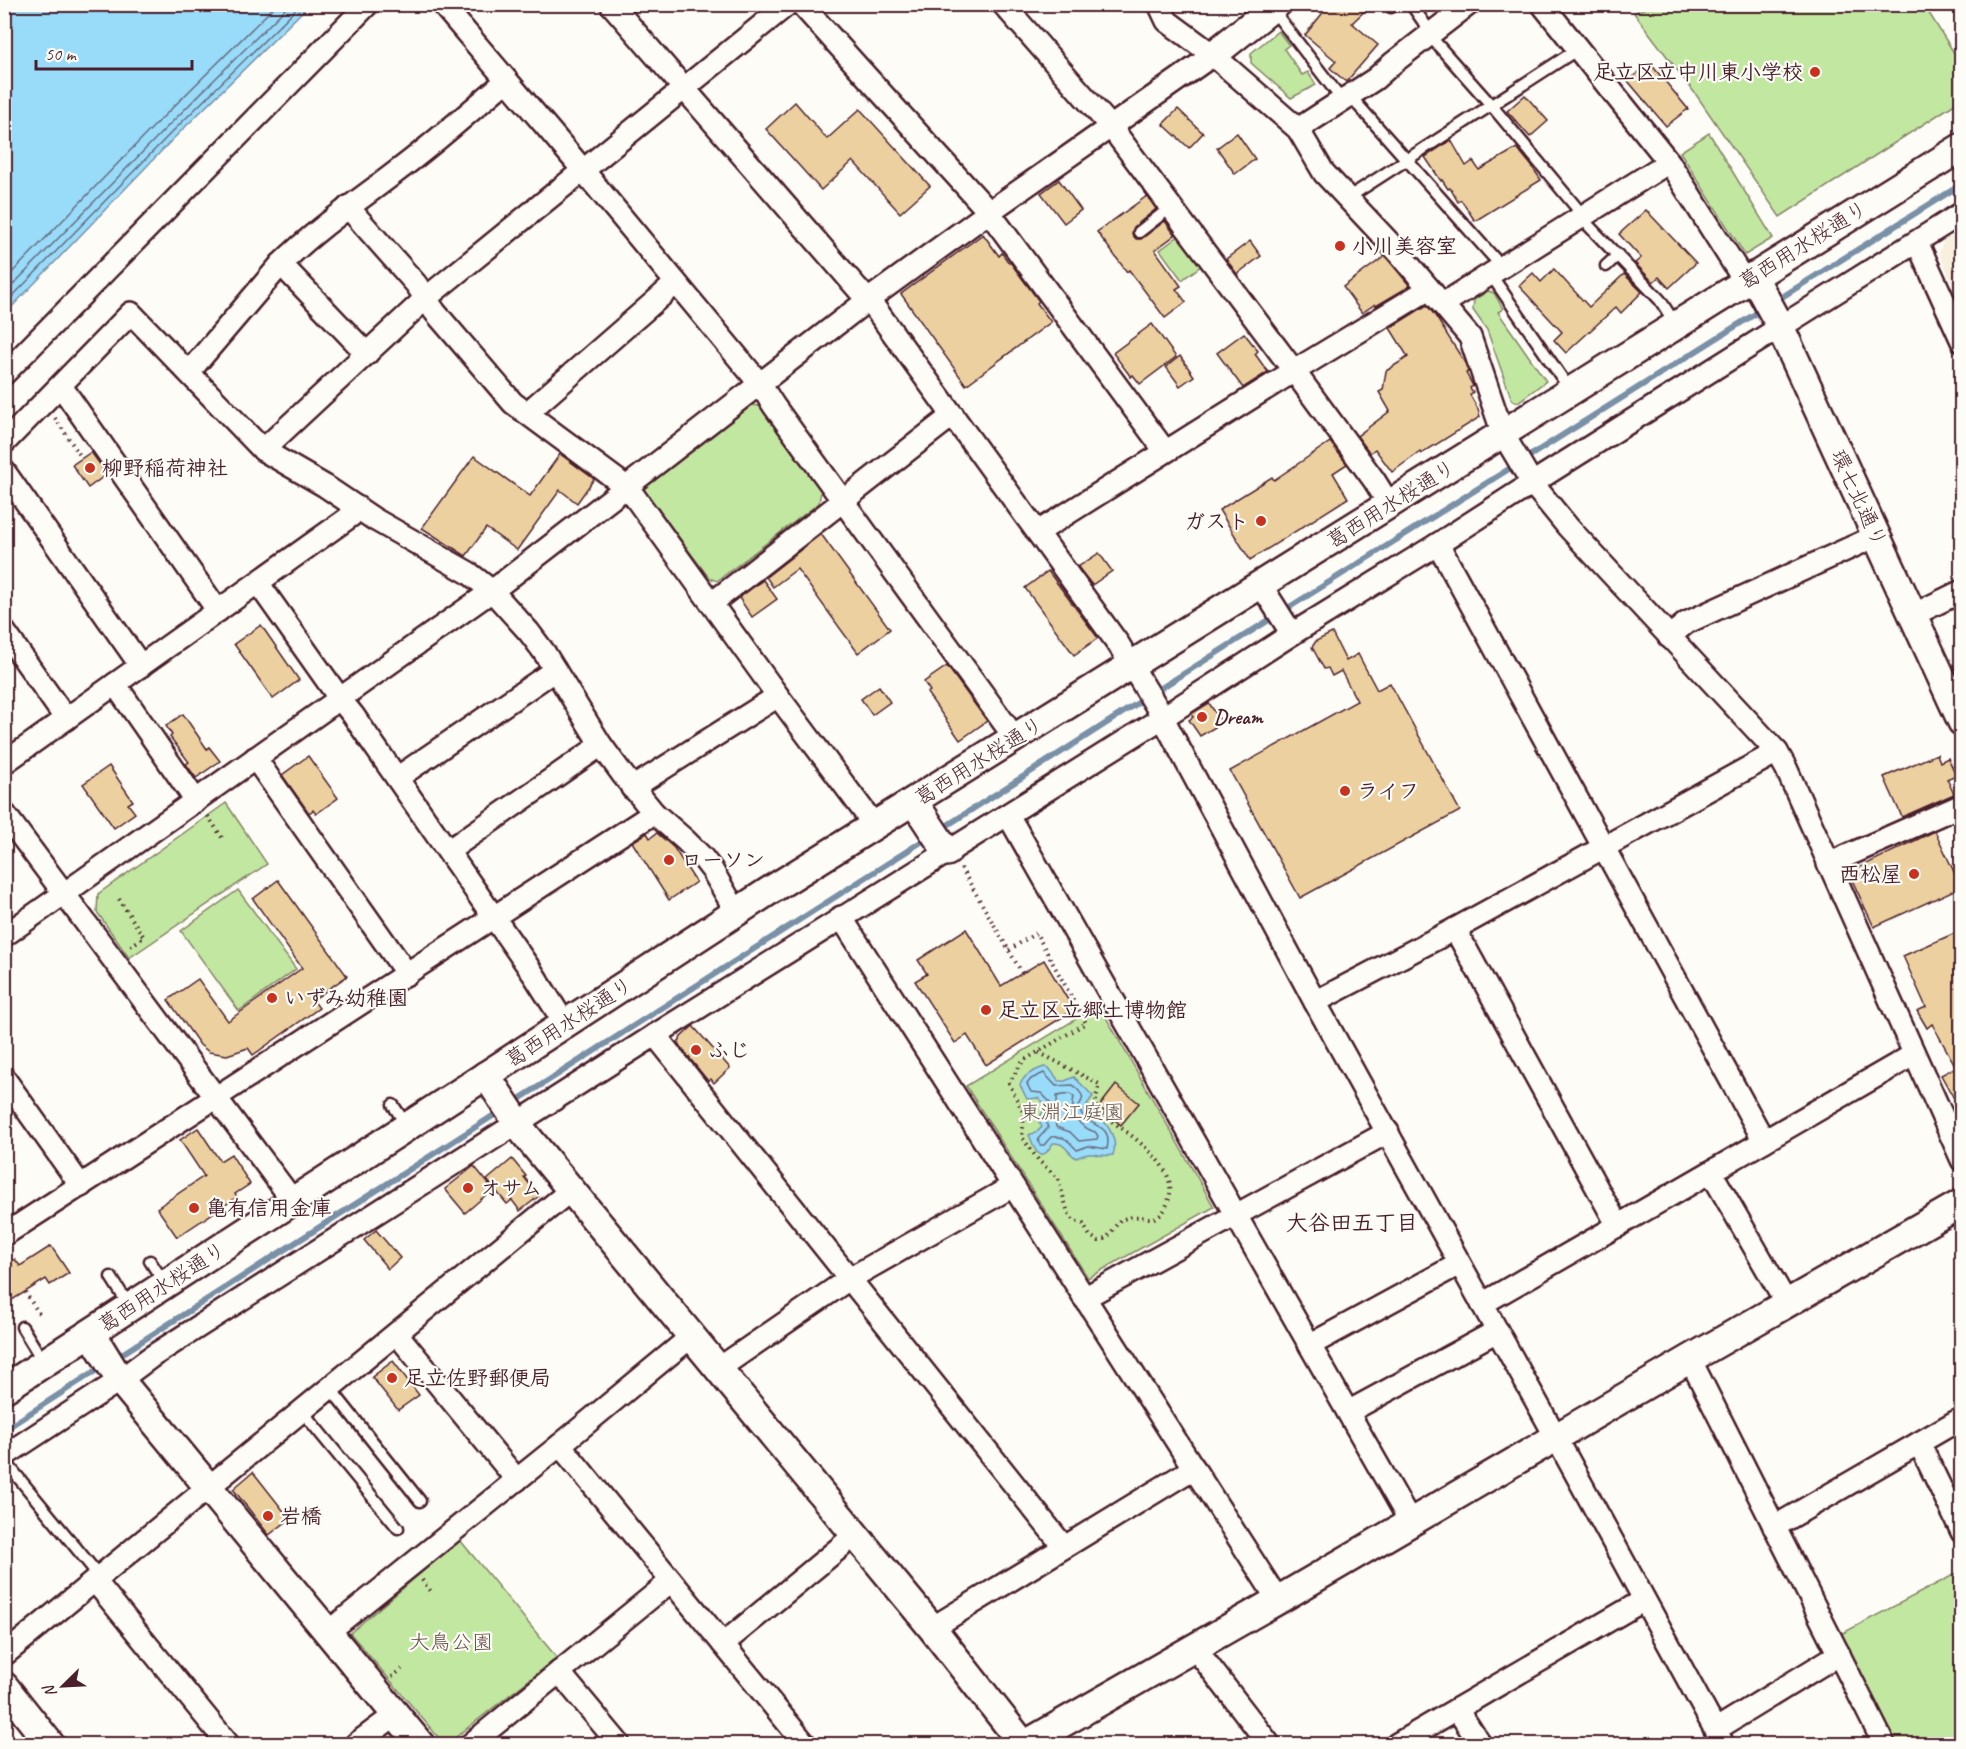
<svg xmlns="http://www.w3.org/2000/svg" width="1966" height="1749" viewBox="0 0 1966 1749" font-family="Caveat,'Klee One',sans-serif">
  <style>
    .built { fill: #f8efdd }
    .green { fill: #c2e7a1; stroke: #868366; stroke-width: 1.5 }
    .water { fill: #98dcfa; stroke: #7990a7; stroke-width: 1.5 }
    .lines { fill: none; stroke-linecap: round; stroke-linejoin: round }
    .shore { stroke: #696b7e; stroke-width: 1.5 }
    .stream { stroke: #7990a7; stroke-width: 6 }
    .building { fill: #ecd0a0; stroke: #4a1f2b; stroke-width: 1.5 }
    .service-casing { stroke: #4a1f2b; stroke-width: 15 }
    .minor-casing { stroke: #4a1f2b; stroke-width: 26 }
    .tertiary-casing { stroke: #4a1f2b; stroke-width: 32 }
    .path { stroke: #4a1f2b; stroke-width: 4; stroke-dasharray: 1.5 4.5; stroke-linecap: butt }
    .service { stroke: #fdfcf7; stroke-width: 10 }
    .minor { stroke: #fdfcf7; stroke-width: 21 }
    .tertiary { stroke: #fdfcf7; stroke-width: 27 }
    .poi-dot { fill: #c8321e; stroke: #fdfcf7; stroke-width: 2 }
    .labels { text-anchor: middle; stroke-width: 4.5; stroke-linejoin: round; paint-order: stroke }
    .poi-label { font-size: 21px; font-weight: bold; fill: #4a1f2b; stroke: #fdfcf7; text-anchor: start }
    .street-label { font-size: 21px; fill: #4a1f2b; stroke: #fdfcf7 }
    .park-label { font-size: 21px; fill: #685148; stroke: #fdfcf7 }
    .neighbourhood-label { font-size: 22px; font-weight: bold; fill: #4a1f2b; stroke: #fdfcf7 }
  </style>
  <rect width="100%" height="100%" fill="#fdfcf7"/>
  <filter id="ink" filterUnits="userSpaceOnUse"><feTurbulence type="fractalNoise" baseFrequency=".0167" numOctaves="2"/><feDisplacementMap in="SourceGraphic" scale="12" xChannelSelector="R" yChannelSelector="G"/><feConvolveMatrix kernelMatrix="1 2 1 2 8 2 1 2 1" color-interpolation-filters="sRGB"/></filter>
  <g filter="url(#ink)">
    <path class="built" d="M1961,230V304L1939,252L1944,241Z"/>
    <g class="green">
      <path d="M1652,5H1924L1961,64V100L1780,217L1697,96L1634,13Z"/>
      <path d="M1278,31L1289,45L1284,49L1302,75L1308,72L1316,85L1291,98L1251,63V53Z"/>
      <path d="M1709,133L1773,238L1745,255L1680,152Z"/>
      <path d="M1180,235L1202,265L1182,280L1160,250Z"/>
      <path d="M1488,291L1494,293L1503,309L1498,312L1546,381L1518,402L1512,400L1487,330L1473,310L1474,300Z"/>
      <path d="M751,405L760,406L821,490L819,503L717,581L709,578L643,489Z"/>
      <path d="M226,803L267,864L129,958L97,912L98,894Z"/>
      <path d="M238,890L296,969L239,1011L181,931Z"/>
      <path d="M1099,1005L1214,1207L1088,1278L966,1086Z"/>
      <path d="M460,1540L557,1658L447,1744H444L350,1633Z"/>
      <path d="M1961,1571V1744H1897L1841,1634Z"/>
    </g>
    <g class="water">
      <path d="M5,4L309,5L172,140L5,314Z"/>
      <path d="M1044,1067L1049,1068L1059,1081H1065L1074,1077L1093,1096L1086,1106L1087,1111L1096,1118L1101,1117C1110,1129 1118,1140 1113,1155C1097,1158 1095,1149 1076,1158C1066,1152 1066,1142 1053,1143L1046,1153L1041,1155L1036,1151L1029,1135L1038,1131L1042,1127L1038,1120L1044,1110V1103L1038,1098L1027,1099L1020,1085C1024,1074 1034,1071 1044,1067Z"/>
    </g>
    <g class="lines">
      <g class="shore">
        <path d="M4,281L156,124L277,4"/>
        <path d="M4,294L163,131L290,4"/>
        <path d="M4,305L168,136L301,4"/>
        <path d="M1044,1073L1056,1086L1073,1085C1094,1104 1073,1099 1081,1113C1090,1129 1113,1122 1107,1149L1088,1146L1077,1150C1068,1141 1065,1135 1051,1137L1044,1145H1040L1038,1139L1048,1128L1045,1119L1050,1111V1102L1041,1093L1031,1092L1027,1084L1031,1079Z"/>
        <path d="M1070,1094L1074,1097C1070,1111 1076,1124 1090,1130C1098,1134 1093,1129 1098,1136L1097,1139L1079,1141L1070,1132L1056,1127C1054,1117 1058,1108 1057,1096Z"/>
      </g>
      <g class="stream">
        <path d="M1774,302L1962,184"/>
        <path d="M940,830L1169,683L1763,309"/>
        <path d="M513,1103L929,837"/>
        <path d="M114,1359L502,1110"/>
        <path d="M4,1430L103,1366"/>
      </g>
    </g>
    <g class="building">
      <path d="M1330,4H1372L1352,23L1378,45L1346,82L1330,68L1336,61L1305,35Z"/>
      <path d="M1650,63L1688,109L1666,126L1628,81Z"/>
      <path d="M1525,95L1548,121L1530,137L1507,111Z"/>
      <path d="M795,102L827,139L860,109L930,186L900,213L853,161L821,190L766,129Z"/>
      <path d="M1178,109L1203,133L1189,148L1163,124Z"/>
      <path d="M1237,133L1255,159L1235,174L1217,148Z"/>
      <path d="M1451,140L1466,166L1473,161L1479,170L1517,148L1531,165L1541,180L1475,221L1461,200L1458,202L1450,188L1448,189L1442,180L1441,181L1425,157Z"/>
      <path d="M1059,180L1081,210L1064,223L1041,193Z"/>
      <path d="M1147,196L1156,209L1134,227L1132,234L1136,239H1141L1165,221L1175,235L1155,250L1181,286L1176,289L1186,302L1165,318L1129,270L1127,272L1097,232Z"/>
      <path d="M1646,210L1696,263L1669,288L1659,277L1653,282L1635,263L1641,258L1619,234Z"/>
      <path d="M983,234L999,256L1002,253L1009,263L1010,262L1039,301L1037,303L1051,322L966,385L901,294Z"/>
      <path d="M1250,241L1261,256L1237,274L1226,259Z"/>
      <path d="M1385,256L1410,286L1376,306L1375,304L1362,313L1343,287Z"/>
      <path d="M1554,269L1589,307L1624,274L1642,292L1621,313L1616,307L1566,353L1554,340L1562,332L1519,286L1533,273L1541,282Z"/>
      <path d="M1427,305L1436,317L1465,363L1468,372L1466,373L1473,386L1470,388L1473,392L1470,395L1478,409L1480,417L1421,454L1420,452L1392,472L1375,449L1370,453L1357,436L1390,411L1379,392L1383,390L1386,371L1408,357L1390,328Z"/>
      <path d="M1152,324L1176,357L1140,384L1133,375L1131,377L1113,353Z"/>
      <path d="M1244,333L1258,351L1255,354L1268,372L1243,388L1217,353Z"/>
      <path d="M1180,356L1194,376L1180,386L1166,367Z"/>
      <path d="M1330,442L1347,464L1333,473L1348,498L1250,560L1219,510L1272,477L1274,480Z"/>
      <path d="M91,452L107,474L88,488L72,465Z"/>
      <path d="M560,454L594,479L577,503L560,490L517,550L486,528L466,556L422,528L474,456L530,496Z"/>
      <path d="M821,534L890,629L858,653L797,569L773,587L766,577Z"/>
      <path d="M1099,553L1112,571L1092,585L1078,567Z"/>
      <path d="M1048,571L1098,638L1074,655L1025,588Z"/>
      <path d="M763,580L777,599L752,617L739,598Z"/>
      <path d="M261,625L299,680L273,699L234,644Z"/>
      <path d="M1332,633L1346,661L1358,654L1377,690L1390,683L1460,811L1300,898L1230,771L1357,701L1341,671L1332,676L1328,668L1324,669L1312,647L1316,641Z"/>
      <path d="M947,666L987,721L960,740L927,693L930,691L924,682Z"/>
      <path d="M879,686L890,702L872,715L861,699Z"/>
      <path d="M1209,703L1222,723L1200,736L1189,720L1193,717L1191,714Z"/>
      <path d="M183,714L207,749L209,747L220,761L196,778L186,764L189,762L170,737L172,735L166,726Z"/>
      <path d="M1937,754L1940,762L1948,758L1956,775L1947,779L1954,794L1902,817L1884,777Z"/>
      <path d="M308,756L338,798L316,814L313,810L309,813L282,775Z"/>
      <path d="M109,766L133,801L128,804L135,813L114,828L83,784Z"/>
      <path d="M1935,831L1961,887L1874,927L1852,880L1860,877L1856,869Z"/>
      <path d="M647,833L650,838L657,833L674,848L696,882L669,900L632,842Z"/>
      <path d="M278,880L347,976L313,1000L319,1008L253,1055L248,1048L227,1055L209,1052L200,1045L168,1000L198,979L228,1021L302,968L253,899Z"/>
      <path d="M966,929L1001,986L1044,960L1074,1010L986,1065L967,1035L955,1043L915,981L927,974L918,960Z"/>
      <path d="M1962,930V1113L1941,1075L1956,1067L1932,1024L1927,1028L1917,1011L1926,1007L1903,956Z"/>
      <path d="M693,1026L730,1068L714,1083L711,1079L708,1081L678,1044L681,1037Z"/>
      <path d="M1116,1085L1139,1103L1121,1125L1099,1107Z"/>
      <path d="M198,1128L220,1161L231,1154L250,1184L235,1194L237,1197L177,1237L157,1208L204,1176L180,1140Z"/>
      <path d="M512,1159L526,1176L524,1177L539,1196L520,1211L512,1200L507,1204L487,1180Z"/>
      <path d="M474,1166L493,1189L465,1213L445,1189Z"/>
      <path d="M376,1230L400,1258L388,1269L364,1240Z"/>
      <path d="M51,1246L69,1273L50,1285L46,1279L4,1305V1266L15,1259L20,1266Z"/>
      <path d="M393,1361L419,1395L398,1410L372,1377Z"/>
      <path d="M253,1472L290,1519L269,1535L233,1489Z"/>
    </g>
    <g class="lines">
      <defs>
        <g id="service">
          <path d="M1411,4L1431,33"/>
          <path d="M1391,7L1394,4"/>
          <path d="M1272,9L1343,101"/>
          <path d="M1429,35L1492,106L1576,207L1589,226L1660,300L1676,325"/>
          <path d="M1350,96L1502,267"/>
          <path d="M1349,197L1578,49"/>
          <path d="M1139,232L1171,207"/>
          <path d="M1606,266L1618,255"/>
          <path d="M1491,275L1571,391"/>
          <path d="M393,1105L407,1126"/>
          <path d="M150,1261L165,1284"/>
          <path d="M111,1277L130,1307"/>
          <path d="M22,1327L44,1363"/>
          <path d="M330,1388L420,1501"/>
          <path d="M302,1411L398,1528"/>
          <path d="M4,1460L100,1577"/>
        </g>
        <g id="minor">
          <path d="M442,4L572,157L760,384L774,406L1015,738"/>
          <path d="M611,4L877,311L1119,645L1158,709L1315,1002L1546,1419L1723,1744"/>
          <path d="M801,4L989,212L1165,451"/>
          <path d="M1003,4L1111,127L1294,371L1374,480L1389,504"/>
          <path d="M1159,4L1167,21L1213,55L1298,129L1324,173L1399,253L1470,337L1503,434L1532,483L1568,527L1777,752L1786,768L1962,1160"/>
          <path d="M1542,4L1669,162L1745,282"/>
          <path d="M1298,129L1375,79L1393,63L1469,4"/>
          <path d="M348,207L416,284L435,312L513,403L617,480L634,496L778,696L875,826"/>
          <path d="M1917,242L1962,341"/>
          <path d="M281,264L367,354"/>
          <path d="M1443,304L1669,162"/>
          <path d="M189,372L281,264C316,229 357,202 396,172C434,144 470,111 506,81"/>
          <path d="M4,374L368,4"/>
          <path d="M61,386L218,611"/>
          <path d="M527,413L676,283"/>
          <path d="M4,443L131,313L263,450L325,486L374,519L469,573L492,591L529,632L544,652L601,745L623,775L654,813L685,840L702,857L712,870L737,913"/>
          <path d="M263,450L426,298L788,4"/>
          <path d="M4,471L141,666"/>
          <path d="M1038,532L1294,371L1429,289"/>
          <path d="M1438,544L1764,1141"/>
          <path d="M258,583L340,699L353,715L534,975L565,1024"/>
          <path d="M1261,585L1292,634"/>
          <path d="M712,603L953,415"/>
          <path d="M1913,615L1962,591"/>
          <path d="M4,631L66,719"/>
          <path d="M1669,637L1686,623L1876,536"/>
          <path d="M115,684L196,801"/>
          <path d="M255,758L407,974"/>
          <path d="M4,763L351,516L357,507"/>
          <path d="M397,778L555,670"/>
          <path d="M632,788L778,696"/>
          <path d="M4,813L293,1201"/>
          <path d="M1008,815L1411,1523"/>
          <path d="M448,851L601,745"/>
          <path d="M1828,864L1962,805"/>
          <path d="M841,917L1278,1600"/>
          <path d="M1455,929L1618,1226"/>
          <path d="M4,936L492,591L868,300L989,212L1213,55"/>
          <path d="M1315,1002L1455,929L1777,752"/>
          <path d="M655,1035L1064,1547"/>
          <path d="M4,1078L81,1186"/>
          <path d="M1711,1172L1787,1304"/>
          <path d="M4,1235L654,813"/>
          <path d="M1084,1298L1388,1132"/>
          <path d="M1482,1304L1913,1055"/>
          <path d="M397,1334L517,1480"/>
          <path d="M1310,1345L1459,1264"/>
          <path d="M1690,1359L1884,1744"/>
          <path d="M718,1369L849,1279L1013,1186"/>
          <path d="M1348,1412L1497,1331"/>
          <path d="M1919,1443L1962,1532"/>
          <path d="M560,1445L805,1744"/>
          <path d="M4,1456L120,1380L151,1357L655,1035L1162,718L1292,634L1438,544L1545,475L1962,213"/>
          <path d="M1774,1527L1962,1418"/>
          <path d="M95,1581L228,1744"/>
          <path d="M932,1628L1194,1468"/>
          <path d="M328,1632L560,1445L692,1336"/>
          <path d="M723,1644L855,1535"/>
          <path d="M1195,1648L1269,1744"/>
          <path d="M4,1655L571,1190"/>
          <path d="M559,1672L619,1744"/>
          <path d="M1457,1709L1480,1744"/>
          <path d="M1715,1730L1839,1654"/>
          <path d="M356,1744L395,1715"/>
          <path d="M471,1744L671,1581"/>
          <path d="M1397,1744L1644,1600"/>
        </g>
        <g id="tertiary">
          <path d="M1213,55L1277,4"/>
          <path d="M1753,276L1776,318L1962,722"/>
          <path d="M914,802L947,852"/>
          <path d="M486,1075L525,1134L932,1628L1023,1744"/>
          <path d="M91,1333L120,1380L420,1744"/>
          <path d="M4,1389L769,891L1962,147"/>
          <path d="M4,1686L50,1744"/>
          <path d="M1026,1744L1278,1600L1690,1359L1962,1203"/>
        </g>
      </defs>
      <use href="#service" class="service-casing"/>
      <use href="#minor" class="minor-casing"/>
      <use href="#tertiary" class="tertiary-casing"/>
      <g class="path">
        <path d="M55,418L81,457"/>
        <path d="M208,816L223,839"/>
        <path d="M961,868L1022,973"/>
        <path d="M119,899L144,937L129,947"/>
        <path d="M1009,950L1036,933L1086,1023L1023,1061L1009,1083L1024,1114L1022,1137L1039,1161L1058,1178L1068,1213L1073,1220L1083,1224L1090,1236L1099,1241L1107,1238L1120,1220C1124,1219 1129,1217 1134,1217C1142,1216 1149,1220 1157,1217C1164,1214 1167,1205 1169,1198C1180,1163 1120,1128 1096,1110V1098L1099,1084L1038,1052"/>
        <path d="M25,1292L40,1315"/>
        <path d="M422,1580L433,1594"/>
        <path d="M392,1677L402,1669"/>
      </g>
      <use href="#service" class="service"/>
      <use href="#minor" class="minor"/>
      <use href="#tertiary" class="tertiary"/>
    </g>
  </g>
  <g class="poi-dot">
    <circle cx="1815" cy="72" r="6"/>
    <circle cx="1340" cy="246" r="6"/>
    <circle cx="90" cy="468" r="6"/>
    <circle cx="1261" cy="521" r="6"/>
    <circle cx="1202" cy="717" r="6"/>
    <circle cx="1345" cy="791" r="6"/>
    <circle cx="669" cy="860" r="6"/>
    <circle cx="1914" cy="874" r="6"/>
    <circle cx="272" cy="998" r="6"/>
    <circle cx="986" cy="1010" r="6"/>
    <circle cx="696" cy="1050" r="6"/>
    <circle cx="468" cy="1188" r="6"/>
    <circle cx="194" cy="1208" r="6"/>
    <circle cx="392" cy="1378" r="6"/>
    <circle cx="268" cy="1516" r="6"/>
  </g>
  <g class="labels">
    <g class="poi-label">
      <text x="1803" y="79" text-anchor="end">足立区立中川東小学校</text>
      <text x="1352" y="253">小川美容室</text>
      <text x="102" y="475">柳野稲荷神社</text>
      <text x="1249" y="528" text-anchor="end">ガスト</text>
      <text x="1214" y="724">Dream</text>
      <text x="1357" y="798">ライフ</text>
      <text x="681" y="867">ローソン</text>
      <text x="1902" y="881" text-anchor="end">西松屋</text>
      <text x="284" y="1005">いずみ幼稚園</text>
      <text x="998" y="1017">足立区立郷土博物館</text>
      <text x="708" y="1057">ふじ</text>
      <text x="480" y="1195">オサム</text>
      <text x="206" y="1215">亀有信用金庫</text>
      <text x="404" y="1385">足立佐野郵便局</text>
      <text x="280" y="1523">岩橋</text>
    </g>
    <g class="street-label">
      <text transform="translate(1803 245) rotate(-32)" y="7">葛西用水桜通り</text>
      <text transform="translate(1859 498) rotate(65)" y="7">環七北通り</text>
      <text transform="translate(1391 504) rotate(-32)" y="7">葛西用水桜通り</text>
      <text transform="translate(979 761) rotate(-32)" y="7">葛西用水桜通り</text>
      <text transform="translate(569 1022) rotate(-33)" y="7">葛西用水桜通り</text>
      <text transform="translate(162 1287) rotate(-33)" y="7">葛西用水桜通り</text>
    </g>
    <g class="park-label">
      <text x="1072" y="1119">東淵江庭園</text>
      <text x="451" y="1649">大鳥公園</text>
    </g>
    <g class="neighbourhood-label">
      <text x="1352" y="1230">大谷田五丁目</text>
    </g>
  </g>
  <rect width="1966" height="1749" fill="none" stroke="#fdfcf7" stroke-width="24"/>
  <rect x="12" y="12" width="1942" height="1725" fill="none" stroke="#4a1f2b" stroke-width="2" filter="url(#ink)"/>
  <g transform="translate(63 1686) rotate(246)" stroke="#fdfcf7" stroke-width="4.5" paint-order="stroke">
  <path d="M0-4.5L10 22L0 15L-10 22Z" fill="#4a1f2b"/>
  <text y="-9" font-size="16" font-weight="bold" text-anchor="middle" fill="#4a1f2b">N</text>
  </g>
  <path d="M36 60v9h156v-9" fill="none" stroke="#4a1f2b" stroke-width="3"/>
  <text x="45" y="60" font-size="18" fill="#4a1f2b" stroke="#fdfcf7" stroke-width="4.5" paint-order="stroke">50 m</text>
</svg>
